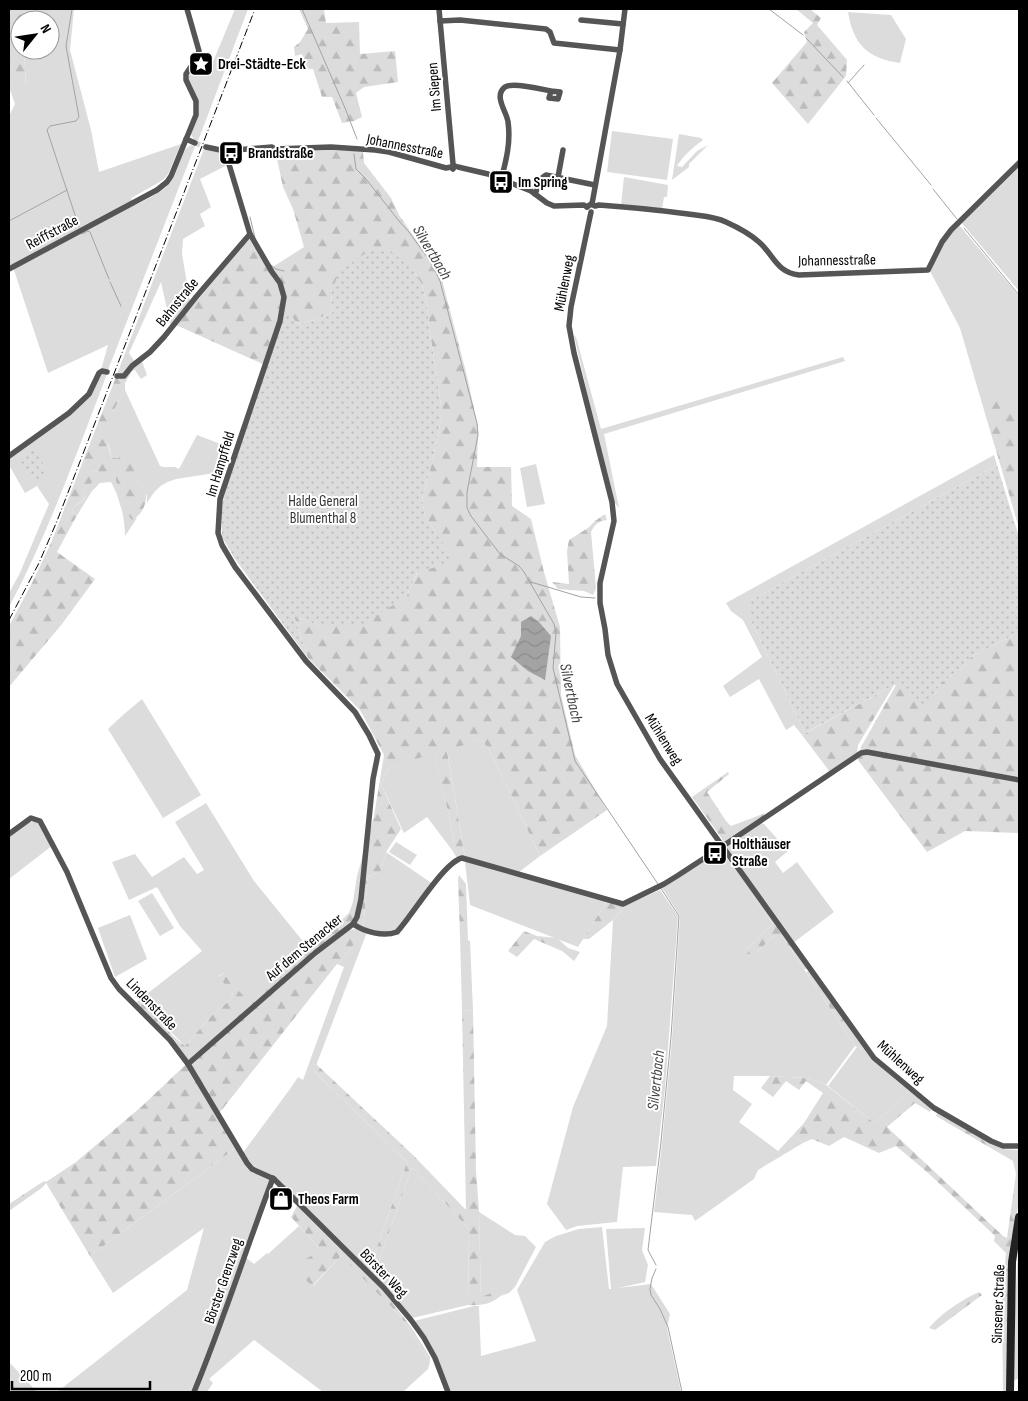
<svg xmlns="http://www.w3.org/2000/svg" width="1028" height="1401" viewBox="0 0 1028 1401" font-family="'Sofia Sans Condensed',sans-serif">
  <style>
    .grass { fill: #dcdcdc }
    .forest { fill: url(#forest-firs) }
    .park { fill: url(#park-dots) }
    .water { fill: url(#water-waves) }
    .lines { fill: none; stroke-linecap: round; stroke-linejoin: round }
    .stream { stroke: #a3a3a3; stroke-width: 1 }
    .street-tunnel { stroke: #d9d9d9; stroke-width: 5.5; stroke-dasharray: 5.5 3; stroke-linecap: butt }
    .street { stroke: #555; stroke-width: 5.5 }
    .secondary { stroke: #222; stroke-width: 8 }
    .rail { stroke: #000; stroke-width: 1; stroke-dasharray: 8 2.5 1 2.5; stroke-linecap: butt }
    .labels { text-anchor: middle; stroke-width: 4; stroke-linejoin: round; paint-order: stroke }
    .poi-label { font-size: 15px; font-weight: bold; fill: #000; stroke: #fff; text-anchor: start }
    .street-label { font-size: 15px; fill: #000; stroke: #fff }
    .park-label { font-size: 15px; fill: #333; stroke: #fff }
    .water-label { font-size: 16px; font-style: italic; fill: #444; stroke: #fff }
  </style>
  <defs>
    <pattern id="forest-firs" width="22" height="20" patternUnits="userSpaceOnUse" patternTransform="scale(1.25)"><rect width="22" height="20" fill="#dcdcdc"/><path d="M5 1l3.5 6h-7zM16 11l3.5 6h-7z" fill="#bbb"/></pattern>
    <pattern id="park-dots" width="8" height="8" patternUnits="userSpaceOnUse" patternTransform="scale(1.25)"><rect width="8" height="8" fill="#dcdcdc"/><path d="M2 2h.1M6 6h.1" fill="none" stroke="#bbb" stroke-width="1.8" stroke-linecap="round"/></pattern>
    <pattern id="water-waves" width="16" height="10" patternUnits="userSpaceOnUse" patternTransform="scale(1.25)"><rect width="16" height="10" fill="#a3a3a3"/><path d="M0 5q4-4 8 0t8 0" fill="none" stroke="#8b8b8b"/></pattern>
  </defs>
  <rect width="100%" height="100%" fill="#fff"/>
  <g class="grass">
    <path d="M41,9H74L70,50L91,130L99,172L181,144L168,174L164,179L158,183L131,198L135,205C144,201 162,192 168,185C177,175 179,150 191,145L195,146L108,370H101L108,345L48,373L12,264L9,265V116L15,104L9,87V80L26,86L24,50H50V20H29L31,16Z"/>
    <path d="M235,9H248L198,141L194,140L191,134L198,114L188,80C189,73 192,70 196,65L210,69Z"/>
    <path d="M848,12L891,15L906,39L900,63C868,59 853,44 848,12Z"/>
    <path d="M612,131L673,139L667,180L607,172Z"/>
    <path d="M679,134L701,138L703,140C693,147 684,155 677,166L682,167L697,151L708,145L689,164V167L672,180Z"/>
    <path d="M204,149L222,153L227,165L200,179L211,207L200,214L205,226L183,239L182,254L190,301L171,327L161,282L129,353L135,362L124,374H117Z"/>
    <path d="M1019,163V291L961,222Z"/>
    <path d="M624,177L668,185L667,197H664L662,209L621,205Z"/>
    <path d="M959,225L1019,296V400H981L960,328L930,271L943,243Z"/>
    <path d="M574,335L576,337L601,429L843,357L845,361L604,434L619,508L614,502L597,436Z"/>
    <path d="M141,359L147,375L141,379L135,370L132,371L125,383V390L160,466C167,469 173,465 179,469L197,435L231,448L221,472L176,479C160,484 156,489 147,503C147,497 147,491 144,487C141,482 134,481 133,475C132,469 136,466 133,459L112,458L107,440L113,412L121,396V378Z"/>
    <path d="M100,374H107C77,452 49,532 9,607V593L19,575L49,504L37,486L25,493L9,465V457L89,394Z"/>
    <path d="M994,455L997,465L751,600V621L805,733L802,735L794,725L786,730L759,679L730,697L723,686L762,657L743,620L731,611L726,603Z"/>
    <path d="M536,464L545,504L527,507L520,468Z"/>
    <path d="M96,470L100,474H115L117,486L132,519L137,518L125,536C125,518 120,498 111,482L100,483L92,491L76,517L72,511C77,501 84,503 86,495L83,491L85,487L90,485L91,472Z"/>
    <path d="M142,699L201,795L163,818L108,729L123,715Z"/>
    <path d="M480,739L489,749L540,856L519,872L465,858L447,750Z"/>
    <path d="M434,752L450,820L455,848L452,850L427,817L404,833L381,784L389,768Z"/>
    <path d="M206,803L254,881L310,950L247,1001L223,973L219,976L233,994L230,1000L211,1016L185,1046L141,1002L136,1005L134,1004L202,951L180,926L157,887L129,900L112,862L135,854L152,877L184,857L197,874L204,870L175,822Z"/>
    <path d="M35,821L41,824L53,845L9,879V834L23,824Z"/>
    <path d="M760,823L764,824L788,851L775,862L783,873L797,862L834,912L793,943L726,846Z"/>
    <path d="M396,842L417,855L410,865L389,852Z"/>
    <path d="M722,850L755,895L753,897L773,924L746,950L757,952L774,936H782L855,1046L826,1085L807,1078L770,1076H734L733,1090L752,1104L739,1122L778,1151L793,1135L803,1143L758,1170L754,1179L695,1221L692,1215L654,1212L662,1144L672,1039L680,916L662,888Z"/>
    <path d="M386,852L433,884L396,931L387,933L363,929L368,877L381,871Z"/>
    <path d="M465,862L472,863L607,901L578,947L470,905Z"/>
    <path d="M660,890L678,916L665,1088L656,1166L623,1167L617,1222L577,1226L566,1230L547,1204L573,1107L607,1026L613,920L626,905Z"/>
    <path d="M152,893L174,928L160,936L138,901Z"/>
    <path d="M130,915L147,959L115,977L98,928Z"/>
    <path d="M358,929L367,932L314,1071L407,1162L369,1270L277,1179L273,1178L193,1392H57L187,1290L204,1228L113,1293L90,1256L237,1147L242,1154L290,1089L298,1077L303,1080L344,967L337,964L352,948L357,935L348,934L345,930Z"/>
    <path d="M460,937L470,941L473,1011L462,1010Z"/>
    <path d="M857,1047L861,1050L864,1047C877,1064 892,1077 909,1091L877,1121L873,1122L828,1086Z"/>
    <path d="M412,1167L469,1229L468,1305L412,1318L374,1275Z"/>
    <path d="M479,1212L515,1235L525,1236L536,1247L515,1287L509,1293L501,1296L504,1293L481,1298Z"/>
    <path d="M299,1226L321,1250L313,1286L342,1255H348L389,1305L401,1317L430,1362L428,1369L403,1392H323L254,1340L209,1379L213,1383L207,1392H196L226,1317L245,1257L254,1264L267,1253L268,1254Z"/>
    <path d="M602,1227L609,1289H611L606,1229L645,1228L642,1250L648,1265L645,1282L618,1288L651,1284L670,1314L667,1328L681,1392H450L437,1357L428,1339L414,1321L474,1306H479L481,1356L536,1341L517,1290L545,1242L556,1236L579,1229Z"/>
    <path d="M1019,1235V1378L1013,1381L1014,1324Z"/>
    <path d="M11,1364L37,1392H9V1365Z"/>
  </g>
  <g class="forest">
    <path d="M9,9H41L31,15L29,20H20V50H24L26,87L9,80Z"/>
    <path d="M299,9H324L326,23L359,22L360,54L395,51L398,82L364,87L356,93L362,117L354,121L342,123L332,97H322L313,69H308L302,54L295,56L294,47L300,42L308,29Z"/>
    <path d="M796,9H810L821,18L817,25L847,60L846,76L808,124L772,83L807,42L804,32L813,23Z"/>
    <path d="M331,148L363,152L364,163L391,198L399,215L441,276L467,376L478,427L477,467H511L512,506L531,519L544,572L560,627L561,695L575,755L607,810L540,856L489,749L480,739L447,751L465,858H457L452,850L455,848L450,820L434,753L389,768L381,784L401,829L386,852L381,871L368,877L363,929L352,923L189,1062L136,1005L141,1002L174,1037L185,1046L211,1016L230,1000L233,994L219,977L223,973L247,1000L310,950L349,913L353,902L357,876L374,816L384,755L360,710L308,658L294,616L320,626L406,597L436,533L425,516L422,499L433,458L442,415L438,383L429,328L427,303L422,285L413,270L331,294L333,312L315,320L297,324L284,305L265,365L176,325L249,239L268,270L304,247L293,209L283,187L275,149Z"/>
    <path d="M116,377L121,378V396L113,412L116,414L117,423C105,436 106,442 112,458H119L121,453H130L131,458L133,459L135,464H138L139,471L133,475C136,482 142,483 146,489H148L150,491L146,495C147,504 141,516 132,520L120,505L115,474H100L96,470L91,472V477L93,480L90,485L85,487L83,491L86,495C83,503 77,501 72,511L76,517L57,552L95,579L62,624L9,687V626L32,583L51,543Z"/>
    <path d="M981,400H1019V528Z"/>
    <path d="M605,514L607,520C598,521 595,524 591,532L596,588L593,595L584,591L558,589L552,582L569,584L567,551L569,540L588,528L595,521Z"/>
    <path d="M1019,632V833L965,831L927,852L858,760L861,747L896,685L935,695L940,683L966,666L964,661Z"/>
    <path d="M894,685L858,745L857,755L830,772L802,735Z"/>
    <path d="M728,772L729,774L707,792L726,821L731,826L765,813L763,817L725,843L692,797Z"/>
    <path d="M459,875L466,884L468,941L460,937L458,879Z"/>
    <path d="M755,895L809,969H804L782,936H774L757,952L744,955L746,950L773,924L753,897Z"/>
    <path d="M607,901L626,905L613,920L589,939H583Z"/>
    <path d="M345,930L348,934H358L352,948L337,964L217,1116L237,1147L90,1256L46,1183L43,1187L9,1211V1204L44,1181L46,1182L76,1162L141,1107L181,1069Z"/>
    <path d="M524,931L537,936L557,938L568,948L580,952L574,961L562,951L534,939L517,957L508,951Z"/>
    <path d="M809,971L864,1047L861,1050L855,1046L806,972Z"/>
    <path d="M462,1010L473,1011L476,1170L479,1212L481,1297L497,1291L504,1293C494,1303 483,1306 468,1305L469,1229L412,1167L374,1275L369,1270L407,1162L314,1071L316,1064L413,1155L466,1210Z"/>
    <path d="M770,1076L807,1078L826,1085L873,1122L877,1121L909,1091L932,1109L930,1112L915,1103L887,1127L1003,1236L1007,1238L1016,1174L1013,1161L936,1116L937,1113L1002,1149L1019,1150V1203L1011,1240L1008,1303L1007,1392H1003L1002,1299L1006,1253L994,1241L995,1236L927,1172L896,1146L879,1153L844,1137L829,1146L812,1139L803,1143L793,1135L804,1123L823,1093L806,1081L799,1090L786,1081L773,1097L761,1088Z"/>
    <path d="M298,1204L385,1293L411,1327L430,1357V1362L401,1317L349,1264L348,1255L344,1257L342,1255L312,1286L301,1275L304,1260L321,1250L291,1217Z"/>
    <path d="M979,1292L982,1295L935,1330L929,1328C940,1314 963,1299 979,1292Z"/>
  </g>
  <g class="park">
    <path d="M384,249L400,258L413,270L422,285L427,303L429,328L438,383L442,415L433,458L422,499L425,516L454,561L417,573L406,597L363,624L320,626L294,616L308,658L235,559L222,537L221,500L284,304L297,324L315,320L333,312L331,294L339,271L369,251Z"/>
    <path d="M34,450L50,474L36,484L20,460Z"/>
    <path d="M997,465L1019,537V632L964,661L966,666L940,683L935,695L923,707L896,685H894L805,733L751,621V600Z"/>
  </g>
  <path class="water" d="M531,616L539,622L551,636L545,680L528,671L511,657L521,636V622Z"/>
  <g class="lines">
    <g class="stream">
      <path d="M72,9L66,46L79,117L76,121L50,126L47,130L79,227"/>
      <path d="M302,9L345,108L357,139"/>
      <path d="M769,9L803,35"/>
      <path d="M806,38L843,77"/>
      <path d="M847,81L874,115"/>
      <path d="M848,83L864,65"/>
      <path d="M876,118L931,185"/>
      <path d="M354,154L356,169L366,179L399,221L409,232L432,264L440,281L477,423L478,435L467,492V508L471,516L500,554L519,566L524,572L554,624L556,633L553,668L575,761L658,884"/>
      <path d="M933,189L957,219"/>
      <path d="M250,217L255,238"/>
      <path d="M9,221L67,190"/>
      <path d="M964,228L1019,295"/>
      <path d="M82,234L88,231L90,232L109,279"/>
      <path d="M271,265L276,269L284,271"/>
      <path d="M110,282L121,306"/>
      <path d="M531,582L581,597L595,598"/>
      <path d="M656,1265L648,1250L661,1142L671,1037L679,916L660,887"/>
      <path d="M656,1269L652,1278L650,1289L651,1295L660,1309L668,1327L682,1392"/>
    </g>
    <path class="street-tunnel" d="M195,143L206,147"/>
    <g class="street">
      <path d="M439,9L453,164"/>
      <path d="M581,20L623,24"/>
      <path d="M440,21L460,20L546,29L550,32L554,43L620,50"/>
      <path d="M186,139L195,143"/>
      <path d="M206,147L225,151L272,147L275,149L331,147L375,150L389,152L446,168L451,167L453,169L455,166L458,167L488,174L531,191L547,203L554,206L584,205L587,207"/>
      <path d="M558,177L563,150"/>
      <path d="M501,180C506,161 511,142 508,122C507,112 493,96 505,87C512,82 541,89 551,91L549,98L558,99L560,92L551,91"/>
      <path d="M535,194L542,178L546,175L595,185"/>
      <path d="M592,204L620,50L625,9"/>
      <path d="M587,207L591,204L595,206L599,205C629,207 658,210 688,214C701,216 714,216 726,222C737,227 749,233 759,242C774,255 776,272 799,275L928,270L942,242L951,230L1019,163"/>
      <path d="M591,212L571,307L569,326L574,353L612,502L614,521L600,583V603L605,629L608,655L617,684L660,759L874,1058L934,1108L991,1141L1003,1146H1019"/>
      <path d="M9,269L157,190L167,182L171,176L196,115V101L186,80V74L196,59L199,51L187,9"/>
      <path d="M117,376H124L132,366L150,352L164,337L196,297L250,234"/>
      <path d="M9,456L69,413L89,394L99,373L102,371L107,372"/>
      <path d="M9,834L31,818L40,821L67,872L111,978L119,989L170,1040L188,1064L247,1163L252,1169L274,1179L384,1288L411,1320L424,1338L435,1358L448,1392"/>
      <path d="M353,924C365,932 383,937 397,932C412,916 444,862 462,858L623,904L664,884L677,876L723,846L861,753L867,752L1019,780"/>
      <path d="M188,1064L315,953L353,924L357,917L361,899L373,779L378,754L369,735L355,712L306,661L235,567L222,545L218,533L220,499L280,321L284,297L280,283L272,272L250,234L225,151"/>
      <path d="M194,1392C223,1322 246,1249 273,1178"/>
    </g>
    <path class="secondary" d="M1010,1392L1012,1262L1019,1217"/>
    <path class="rail" d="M9,620L39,563L57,521L255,9"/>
  </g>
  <defs>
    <symbol id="sight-square" viewBox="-11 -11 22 22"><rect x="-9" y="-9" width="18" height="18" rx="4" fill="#000" stroke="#fff"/><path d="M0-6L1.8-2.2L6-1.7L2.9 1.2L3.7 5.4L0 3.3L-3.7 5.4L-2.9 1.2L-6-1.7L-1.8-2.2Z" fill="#fff"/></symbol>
    <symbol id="bus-square" viewBox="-11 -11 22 22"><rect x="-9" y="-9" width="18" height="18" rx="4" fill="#000" stroke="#fff"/><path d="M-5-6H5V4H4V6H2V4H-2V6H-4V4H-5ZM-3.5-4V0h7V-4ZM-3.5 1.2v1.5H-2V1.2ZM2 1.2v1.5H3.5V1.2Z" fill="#fff"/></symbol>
    <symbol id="shop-square" viewBox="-11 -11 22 22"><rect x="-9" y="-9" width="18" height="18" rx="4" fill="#000" stroke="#fff"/><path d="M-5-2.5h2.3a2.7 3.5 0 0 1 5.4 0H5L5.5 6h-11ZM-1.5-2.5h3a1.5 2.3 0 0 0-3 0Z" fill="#fff"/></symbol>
  </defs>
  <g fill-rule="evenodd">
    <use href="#sight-square" x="187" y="50" width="28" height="28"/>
    <use href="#bus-square" x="217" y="139" width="28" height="28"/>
    <use href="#bus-square" x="487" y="168" width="28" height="28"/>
    <use href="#bus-square" x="701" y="839" width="28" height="28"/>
    <use href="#shop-square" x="267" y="1185" width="28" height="28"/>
  </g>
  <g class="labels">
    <g class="poi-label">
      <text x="218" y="69">Drei-Städte-Eck</text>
      <text x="248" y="158">Brandstraße</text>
      <text x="518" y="187">Im Spring</text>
      <text x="732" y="849">Holthäuser<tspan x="732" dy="17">Straße</tspan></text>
      <text x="298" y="1204">Theos Farm</text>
    </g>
    <g class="street-label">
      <text transform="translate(434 87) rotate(-95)" y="5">Im Siepen</text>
      <text transform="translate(405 146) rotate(11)" y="5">Johannesstraße</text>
      <text transform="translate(52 232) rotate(-28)" y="5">Reiffstraße</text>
      <text transform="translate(837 260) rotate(-1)" y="5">Johannesstraße</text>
      <text transform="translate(564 283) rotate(-79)" y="5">Mühlenweg</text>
      <text transform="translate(177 302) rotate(-51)" y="5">Bahnstraße</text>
      <text transform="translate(220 464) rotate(-73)" y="5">Im Hampffeld</text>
      <text transform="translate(664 739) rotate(58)" y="5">Mühlenweg</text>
      <text transform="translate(304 947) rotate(-40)" y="5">Auf dem Stenacker</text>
      <text transform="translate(152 1004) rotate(46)" y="5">Lindenstraße</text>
      <text transform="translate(901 1062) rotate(42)" y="5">Mühlenweg</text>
      <text transform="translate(384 1273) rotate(46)" y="5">Börster Weg</text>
      <text transform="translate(223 1281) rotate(-71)" y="5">Börster Grenzweg</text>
      <text transform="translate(998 1304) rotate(-88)" y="5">Sinsener Straße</text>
    </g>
    <g class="park-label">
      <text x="323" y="506">Halde General<tspan x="323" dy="17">Blumenthal 8</tspan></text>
    </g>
    <g class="water-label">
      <text transform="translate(433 252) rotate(59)" y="6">Silvertbach</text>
      <text transform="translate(572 693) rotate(78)" y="6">Silvertbach</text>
      <text transform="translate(655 1080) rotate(-84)" y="6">Silvertbach</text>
    </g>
  </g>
  <rect width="1028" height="1401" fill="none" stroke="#000000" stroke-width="20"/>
  <g transform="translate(35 35) rotate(60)"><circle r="24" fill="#ffffff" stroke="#999999"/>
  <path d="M0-4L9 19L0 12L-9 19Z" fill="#000000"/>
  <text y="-8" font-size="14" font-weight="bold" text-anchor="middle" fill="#000000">N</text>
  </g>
  <path d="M12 1381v8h138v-8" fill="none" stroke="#000000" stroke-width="2.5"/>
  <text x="20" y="1381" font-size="15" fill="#000000" stroke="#ffffff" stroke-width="4" paint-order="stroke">200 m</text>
</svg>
